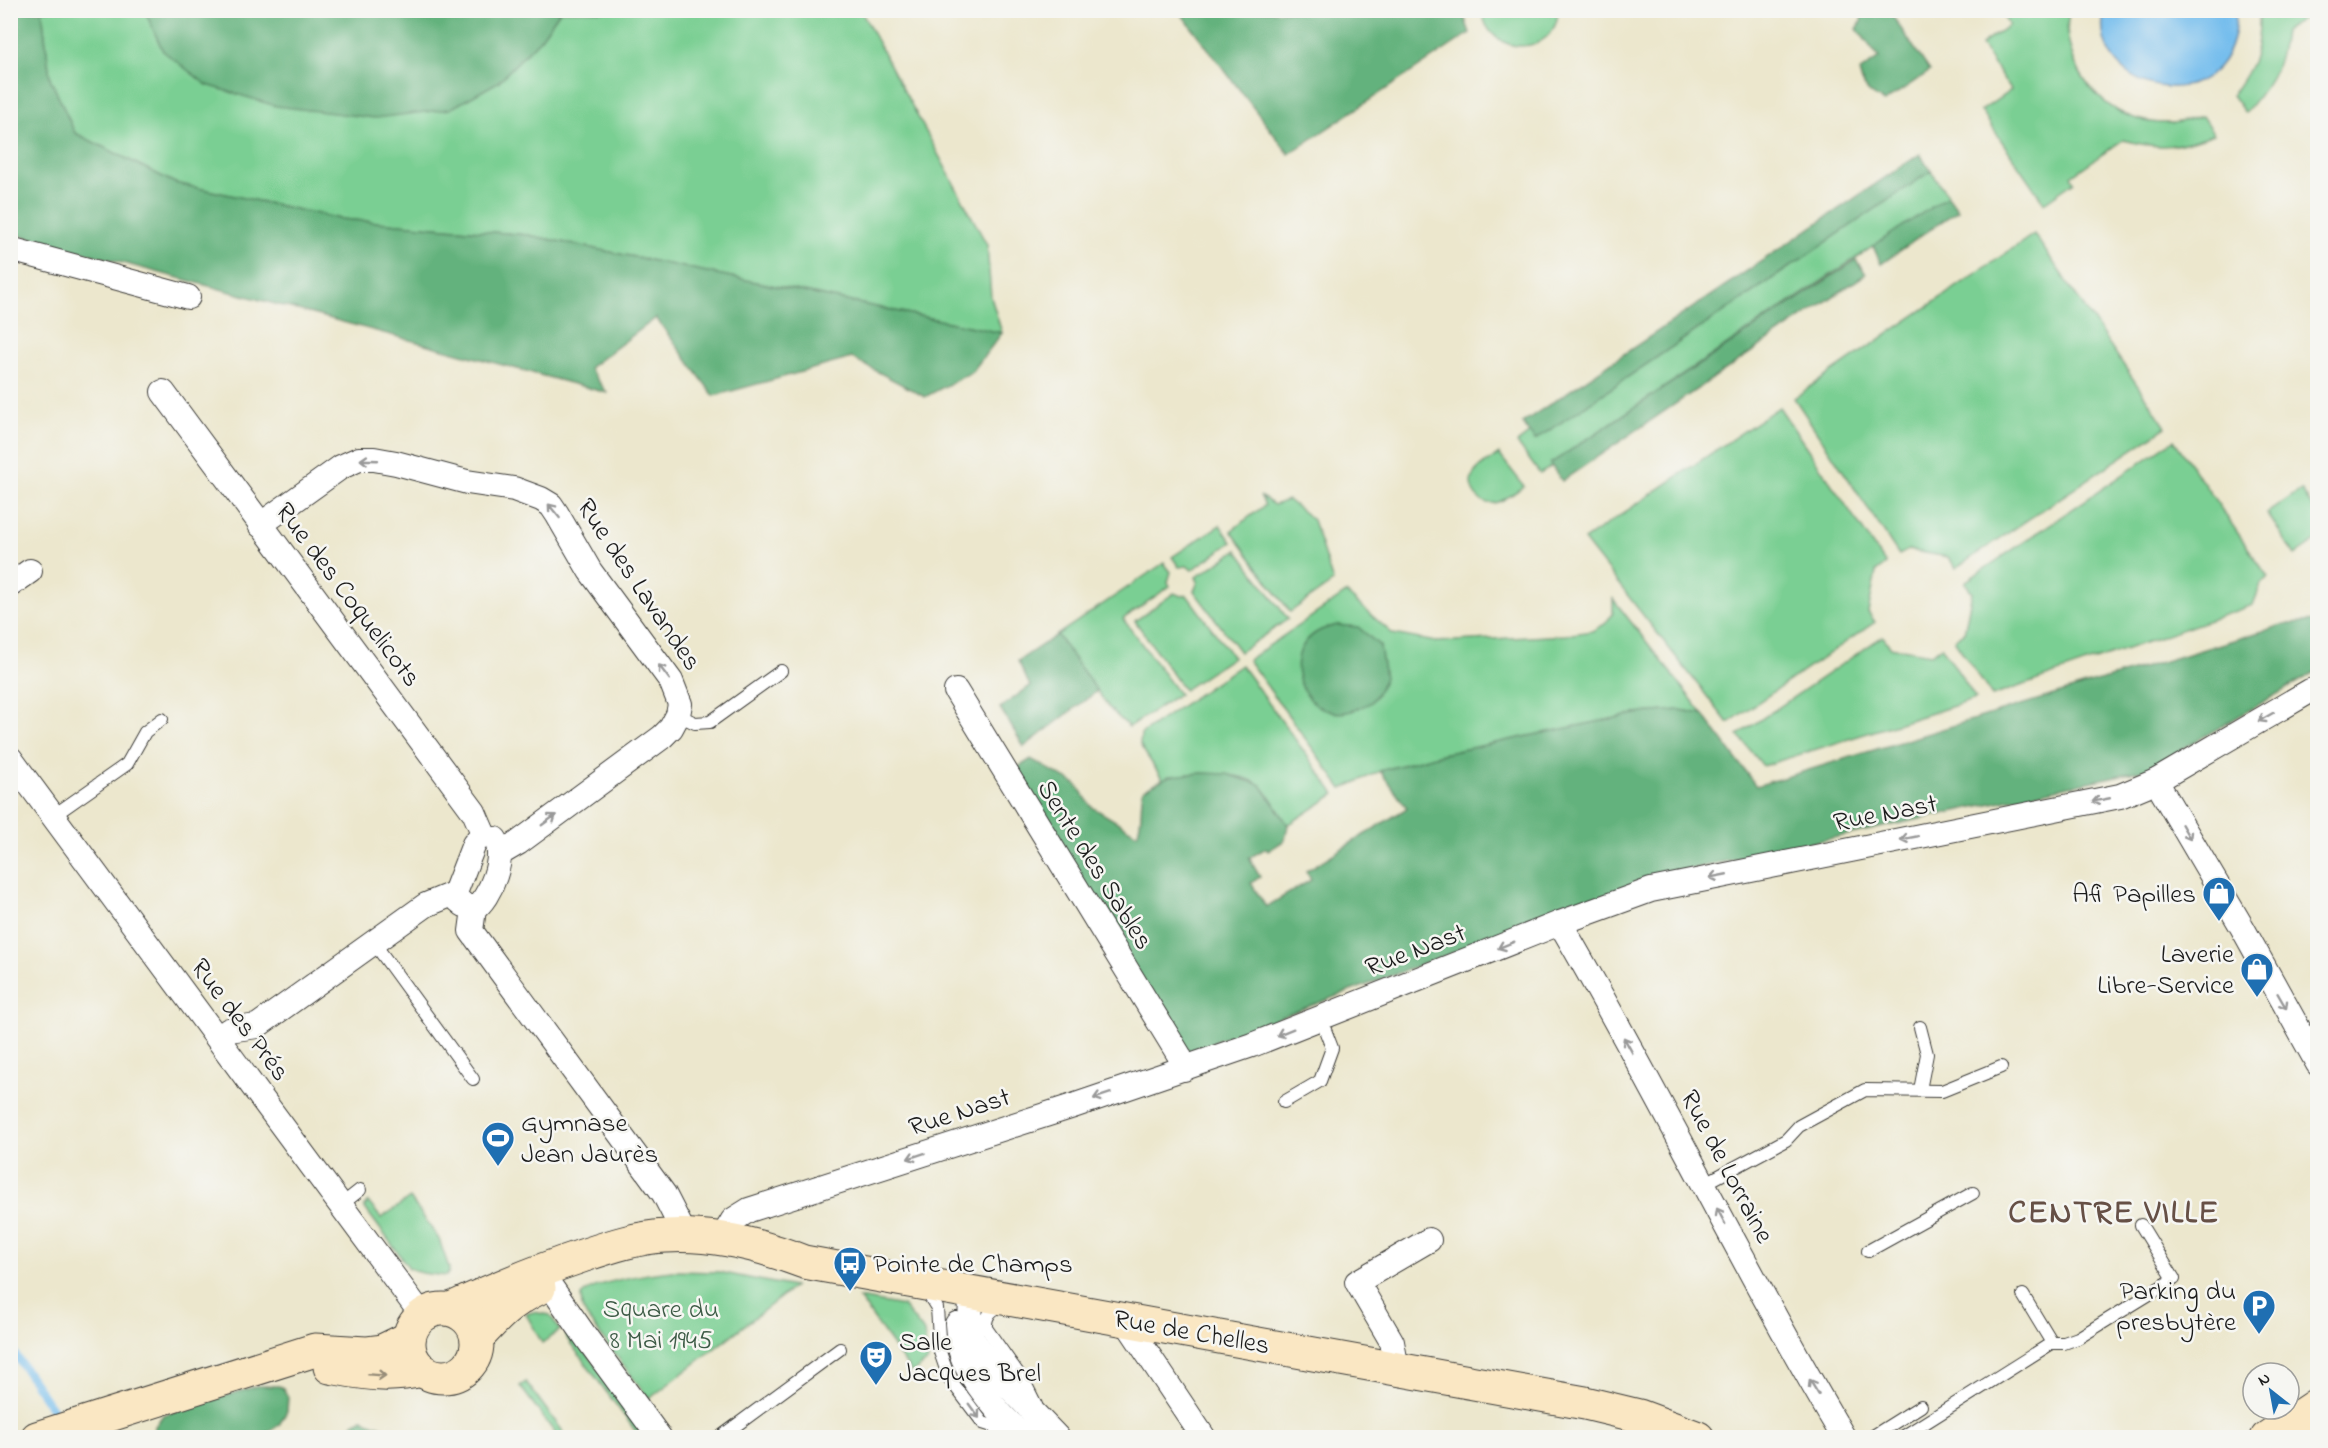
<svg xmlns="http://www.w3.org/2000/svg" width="2328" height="1448" viewBox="0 0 2328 1448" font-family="'Indie Flower',sans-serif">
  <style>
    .green { fill: #7acf93; stroke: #4b7658; stroke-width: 1.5 }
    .forest { fill: #63b27d; stroke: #40674c; stroke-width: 1.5 }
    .water { fill: #74bded; stroke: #486c84; stroke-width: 1.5 }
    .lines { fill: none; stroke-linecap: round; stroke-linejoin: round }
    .stream { stroke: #74bded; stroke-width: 8 }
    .service-casing { stroke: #3b3a37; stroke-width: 14 }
    .minor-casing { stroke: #3b3a37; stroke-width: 26 }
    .secondary-casing { stroke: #3b3a37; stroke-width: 35 }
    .service { stroke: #fff; stroke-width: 12 }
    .minor { stroke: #fff; stroke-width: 24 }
    .secondary { stroke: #fae7c3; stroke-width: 33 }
    .oneway { stroke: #999 }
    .oneway2 { stroke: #968c78 }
    .labels { text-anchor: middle; stroke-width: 5; stroke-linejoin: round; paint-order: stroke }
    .street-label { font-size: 27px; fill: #1c1c1c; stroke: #f6f6f2 }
    .poi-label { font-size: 27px; fill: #1c1c1c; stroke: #f6f6f2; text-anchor: end }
    .park-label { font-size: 27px; fill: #3d5b46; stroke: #f6f6f2 }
    .district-label { font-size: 33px; font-weight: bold; letter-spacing: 1.5px; fill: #665046; stroke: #f6f6f2 }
  </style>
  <rect width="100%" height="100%" fill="#f6f6f2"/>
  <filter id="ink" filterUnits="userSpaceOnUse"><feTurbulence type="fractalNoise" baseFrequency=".0167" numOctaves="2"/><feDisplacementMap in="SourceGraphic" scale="12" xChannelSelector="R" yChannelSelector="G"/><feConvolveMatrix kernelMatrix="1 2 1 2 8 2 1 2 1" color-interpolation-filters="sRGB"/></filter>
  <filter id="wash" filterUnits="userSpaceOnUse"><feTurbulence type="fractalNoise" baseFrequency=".008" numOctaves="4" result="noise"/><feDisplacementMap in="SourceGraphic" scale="24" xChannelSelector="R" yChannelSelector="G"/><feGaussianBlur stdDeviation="1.35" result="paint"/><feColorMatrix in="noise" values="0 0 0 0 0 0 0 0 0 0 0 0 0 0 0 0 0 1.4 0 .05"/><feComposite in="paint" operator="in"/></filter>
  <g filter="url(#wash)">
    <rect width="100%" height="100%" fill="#ece7cd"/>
    <g class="green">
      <path d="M42,10L145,11L163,51L450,109L498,82L541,38L560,11H861L987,245L991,297L1002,333L528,235L341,219L175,183L75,133L50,78Z"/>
      <path d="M1482,11H1558C1557,57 1488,58 1482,11Z"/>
      <path d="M2000,11H2069C2068,19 2066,29 2068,38C2077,89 2118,125 2171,123C2181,123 2192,118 2202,116L2214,134C2178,147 2161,150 2123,140L2071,176L2074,182L2044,203L1981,111L2011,90L1981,45L2009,25Z"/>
      <path d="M2259,11H2314L2284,31C2280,70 2269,84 2245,113L2232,95C2255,63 2260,50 2259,11Z"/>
      <path d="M1931,171L1948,196L1550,464L1552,466L1540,474L1517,443L1530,433L1535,440Z"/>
      <path d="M2034,234L2166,427L1956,568L1948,557L1908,550L1899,555L1794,398Z"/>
      <path d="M1779,407L1886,564L1876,572L1868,612L1875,622L1728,723L1584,540Z"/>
      <path d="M2174,440L2268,577L2261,584L2253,605L1992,696L1954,640L1964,633L1972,592L1965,582Z"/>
      <path d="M1499,454L1524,486C1515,492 1505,501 1495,503C1480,506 1466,489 1473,475C1477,466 1491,460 1499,454Z"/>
      <path d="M2301,490L2317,514V540L2295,555L2267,513Z"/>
      <path d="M1260,496L1274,505L1288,500L1313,520L1333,582L1290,612L1231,531L1265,505Z"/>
      <path d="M1220,525L1232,542L1192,570L1187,566L1179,567L1172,557Z"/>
      <path d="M1237,550L1288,619L1240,652L1194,591L1198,582L1196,577Z"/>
      <path d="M1164,563L1171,572L1168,582L1170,586L1123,619L1179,694L1129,727L1110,709L1057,635Z"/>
      <path d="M1174,593L1181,596L1187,595L1233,657L1184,690L1135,621Z"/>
      <path d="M1346,593L1393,634L1436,642L1565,635L1592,631L1605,624L1613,613V599L1703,714L1680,710L1640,713L1442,754L1380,771L1342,789L1248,660Z"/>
      <path d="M1883,636L1890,647L1931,654L1942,647L1976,699L1763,766L1738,735Z"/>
      <path d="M1241,665L1335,794L1288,825C1280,813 1272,797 1262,787C1247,771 1182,770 1163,780L1140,745L1141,734Z"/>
      <path d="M410,1198L439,1239L449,1268V1272L446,1276L421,1273L409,1268L364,1207L368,1202L381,1218Z"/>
      <path d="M672,1271L719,1272L794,1287L649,1399L587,1317L582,1308L581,1296C593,1281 652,1273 672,1271Z"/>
      <path d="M859,1298L903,1306L924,1332L928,1361L912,1373Z"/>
      <path d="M533,1312L550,1315L560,1330L542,1343L526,1314Z"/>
      <path d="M570,1332L649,1437H640L565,1336Z"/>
      <path d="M526,1382L567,1437H558L520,1386Z"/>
    </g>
    <g class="forest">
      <path d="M10,11H42L50,78L75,133L175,183L341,219L528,235L1002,333L972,372L925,397L852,358L714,396L656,318L589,368L607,393L11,233Z"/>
      <path d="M145,11H560L541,38L498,82L450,109L375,118L276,106L207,85L163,51Z"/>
      <path d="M1179,11H1464V16L1470,33L1289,154Z"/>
      <path d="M1859,11H1889L1930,71L1884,102C1869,94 1863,89 1859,72L1879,58L1857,29C1861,22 1864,18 1859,11Z"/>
      <path d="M1920,154L1931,171L1535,440L1522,423Z"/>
      <path d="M1948,196L1958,210L1881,264L1873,246Z"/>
      <path d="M1856,260L1866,274L1562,481L1550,464Z"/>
      <path d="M2317,621V671L2148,769L1659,876L1179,1055L1006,775L1031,759L1076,784L1092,807L1137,834C1143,823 1140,803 1143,790L1169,776L1201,773L1227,774L1261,785L1288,825L1285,840L1268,851L1266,848L1249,858L1260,877L1251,883L1266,907L1311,880L1306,871L1407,808L1380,771L1442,754L1640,713L1680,710L1703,714L1756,786L2289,623Z"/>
      <path d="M1337,625L1358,627L1380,646L1385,678C1381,686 1377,696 1371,702C1368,705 1362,706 1359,708C1307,732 1273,655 1319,631C1324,628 1331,627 1337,625Z"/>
      <path d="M1057,635L1097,691L1024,747L1000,708L1030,686L1018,661Z"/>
      <path d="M257,1386H279L283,1388L288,1397L287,1411L279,1425L261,1437L153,1438L154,1428L163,1415Z"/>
      <path d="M362,1419L383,1427L398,1437H349L353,1423Z"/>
    </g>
    <path class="water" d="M2104,11H2236C2237,126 2087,98 2104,11Z"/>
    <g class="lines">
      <path class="stream" d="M10,1347L55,1413L59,1425"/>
    </g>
  </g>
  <g filter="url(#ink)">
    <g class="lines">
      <defs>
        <g id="service">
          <path d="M678,715L695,723L710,722L781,671"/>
          <path d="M53,816L127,764L145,732L162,719"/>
          <path d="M374,943L473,1079"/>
          <path d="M1920,1027L1927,1054L1920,1090"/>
          <path d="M1284,1102L1320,1081L1332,1048L1320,1017"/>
          <path d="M1704,1184L1786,1140L1799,1126L1865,1090L1942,1091L2001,1067"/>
          <path d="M341,1205L360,1190"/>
          <path d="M1868,1251L1973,1193"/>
          <path d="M925,1289L937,1308L940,1352L949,1378L983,1423L1014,1433"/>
          <path d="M2023,1295L2052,1343"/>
          <path d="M1003,1305C992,1309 985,1315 986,1328L1025,1383L1036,1405"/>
          <path d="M719,1438L840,1349"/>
          <path d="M1870,1438L1921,1406"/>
          <path d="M1901,1438L2052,1343H2064L2078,1338L2174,1279L2141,1225"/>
        </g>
        <g id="minor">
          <path d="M10,249L188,297"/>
          <path d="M163,392L474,812L483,833"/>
          <path d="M260,525L341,467L359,459H374L396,463L467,482L514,489L541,499L551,505L557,514L590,571L671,681L680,704L678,715L671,728L662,737L518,843L501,853"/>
          <path d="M10,585L30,571"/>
          <path d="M956,691L1179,1055L1184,1069"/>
          <path d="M10,758L422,1315"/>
          <path d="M2156,781L2242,927L2318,1064"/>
          <path d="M464,905L458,900L455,893L474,844L483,833"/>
          <path d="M474,909L471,931L664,1194L685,1235"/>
          <path d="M474,909C490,899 507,855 495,839"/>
          <path d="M1560,923C1659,1092 1744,1269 1844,1438"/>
          <path d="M218,1038L229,1030L257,1026L426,905L455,893"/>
          <path d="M721,1240L733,1220L749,1210L1073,1106L1252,1045L1560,923L1651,890L2120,796L2156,781L2310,691L2318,689"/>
          <path d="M549,1284L588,1340L660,1438"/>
          <path d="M971,1292L970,1331L972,1339L1005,1383L1058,1438"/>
          <path d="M1125,1320L1204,1438"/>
          <path d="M957,1324C958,1333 958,1343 961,1352C968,1377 1007,1428 1032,1438"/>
          <path d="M1397,1369L1392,1342L1357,1282L1429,1240"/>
        </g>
        <g id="secondary">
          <path d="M451,1309C494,1289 537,1271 582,1256C609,1247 638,1237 666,1236C713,1233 761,1245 804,1262L1585,1403L1639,1416L1698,1438"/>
          <circle cx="443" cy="1343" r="34"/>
          <path d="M477,1338C497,1316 511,1301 539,1288"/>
          <path d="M330,1367C364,1373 388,1378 422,1370"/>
          <path d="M37,1438L315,1350L366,1353L382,1351L409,1338"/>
          <path d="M2267,1438L2318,1404"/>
        </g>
      </defs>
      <use href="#service" class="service-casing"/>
      <use href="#minor" class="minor-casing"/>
      <use href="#secondary" class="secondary-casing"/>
      <use href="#service" class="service"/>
      <use href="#minor" class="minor"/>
      <use href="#secondary" class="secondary"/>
    </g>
    <defs><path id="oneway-shaft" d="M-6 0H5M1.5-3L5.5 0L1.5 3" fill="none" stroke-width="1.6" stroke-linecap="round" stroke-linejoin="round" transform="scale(1.5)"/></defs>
    <g class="oneway">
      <use href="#oneway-shaft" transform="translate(369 460) rotate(-178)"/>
      <use href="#oneway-shaft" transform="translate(554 511) rotate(-129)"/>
      <use href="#oneway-shaft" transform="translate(664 672) rotate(-127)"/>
      <use href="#oneway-shaft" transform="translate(2266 717) rotate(150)"/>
      <use href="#oneway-shaft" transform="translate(2101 800) rotate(169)"/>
      <use href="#oneway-shaft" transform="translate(549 820) rotate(-36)"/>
      <use href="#oneway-shaft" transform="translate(2186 832) rotate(60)"/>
      <use href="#oneway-shaft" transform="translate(1909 838) rotate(169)"/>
      <use href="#oneway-shaft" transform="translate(1718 876) rotate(169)"/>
      <use href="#oneway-shaft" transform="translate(1506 945) rotate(158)"/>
      <use href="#oneway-shaft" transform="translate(2282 1001) rotate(60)"/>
      <use href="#oneway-shaft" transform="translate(1285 1032) rotate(158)"/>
      <use href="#oneway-shaft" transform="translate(1628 1045) rotate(-119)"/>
      <use href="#oneway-shaft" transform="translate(1102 1096) rotate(162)"/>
      <use href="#oneway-shaft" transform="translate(916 1156) rotate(162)"/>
      <use href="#oneway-shaft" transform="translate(1721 1216) rotate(-118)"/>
      <use href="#oneway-shaft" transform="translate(1814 1387) rotate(-121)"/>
      <use href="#oneway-shaft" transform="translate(974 1411) rotate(54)"/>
    </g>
    <use class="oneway2" href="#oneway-shaft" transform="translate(377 1375) rotate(4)"/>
  </g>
  <defs>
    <symbol id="shop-pin" viewBox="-11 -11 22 30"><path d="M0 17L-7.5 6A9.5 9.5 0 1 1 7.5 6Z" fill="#1f6fb2" stroke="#f6f6f2"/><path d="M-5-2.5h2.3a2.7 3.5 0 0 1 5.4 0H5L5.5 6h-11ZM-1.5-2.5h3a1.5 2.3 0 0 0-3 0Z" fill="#fff"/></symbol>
    <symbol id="stadium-pin" viewBox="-11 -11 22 30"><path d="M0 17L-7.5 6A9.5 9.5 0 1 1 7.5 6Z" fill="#1f6fb2" stroke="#f6f6f2"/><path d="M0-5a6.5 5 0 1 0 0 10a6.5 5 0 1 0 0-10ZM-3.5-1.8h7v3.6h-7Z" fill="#fff"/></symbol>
    <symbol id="bus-pin" viewBox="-11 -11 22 30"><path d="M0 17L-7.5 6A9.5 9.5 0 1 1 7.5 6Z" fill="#1f6fb2" stroke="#f6f6f2"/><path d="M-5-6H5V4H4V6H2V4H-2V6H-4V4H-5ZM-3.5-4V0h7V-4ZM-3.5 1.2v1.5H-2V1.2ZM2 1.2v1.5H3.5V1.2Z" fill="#fff"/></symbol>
    <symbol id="parking-pin" viewBox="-11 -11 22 30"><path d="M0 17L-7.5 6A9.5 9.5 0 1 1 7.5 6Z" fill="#1f6fb2" stroke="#f6f6f2"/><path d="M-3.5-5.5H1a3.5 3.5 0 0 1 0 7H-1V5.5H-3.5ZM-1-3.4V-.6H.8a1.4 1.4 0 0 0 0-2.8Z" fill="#fff"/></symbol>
    <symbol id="theatre-pin" viewBox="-11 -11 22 30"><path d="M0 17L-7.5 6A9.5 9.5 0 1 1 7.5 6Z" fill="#1f6fb2" stroke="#f6f6f2"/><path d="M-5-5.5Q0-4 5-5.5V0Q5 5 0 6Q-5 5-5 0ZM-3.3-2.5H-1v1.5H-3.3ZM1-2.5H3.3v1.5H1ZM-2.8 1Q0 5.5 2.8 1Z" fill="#fff"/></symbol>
  </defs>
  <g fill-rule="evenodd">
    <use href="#shop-pin" x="2200" y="874" width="38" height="52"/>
    <use href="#shop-pin" x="2238" y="950" width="38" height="52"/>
    <use href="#stadium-pin" x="479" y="1119" width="38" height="52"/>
    <use href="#bus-pin" x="831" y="1244" width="38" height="52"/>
    <use href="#parking-pin" x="2240" y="1287" width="38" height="52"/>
    <use href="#theatre-pin" x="857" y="1338" width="38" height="52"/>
  </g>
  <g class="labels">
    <g class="street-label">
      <text transform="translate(640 584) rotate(56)" y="9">Rue des Lavandes</text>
      <text transform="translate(349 594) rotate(53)" y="9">Rue des Coquelicots</text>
      <text transform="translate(1885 812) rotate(-11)" y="9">Rue Nast</text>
      <text transform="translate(1096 864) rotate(58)" y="9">Sente des Sables</text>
      <text transform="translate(1415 949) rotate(-21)" y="9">Rue Nast</text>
      <text transform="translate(241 1019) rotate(53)" y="9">Rue des Prés</text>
      <text transform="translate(959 1111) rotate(-18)" y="9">Rue Nast</text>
      <text transform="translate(1728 1166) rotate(62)" y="9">Rue de Lorraine</text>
      <text transform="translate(1192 1331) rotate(10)" y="9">Rue de Chelles</text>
    </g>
    <g class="poi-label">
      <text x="2196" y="902">Afi Papilles</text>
      <text x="2234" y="962">Laverie<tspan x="2234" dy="31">Libre-Service</tspan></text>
      <text x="521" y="1131" text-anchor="start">Gymnase<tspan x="521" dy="31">Jean Jaurès</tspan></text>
      <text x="873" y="1272" text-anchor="start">Pointe de Champs</text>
      <text x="2236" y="1299">Parking du<tspan x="2236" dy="31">presbytère</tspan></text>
      <text x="899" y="1350" text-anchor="start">Salle<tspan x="899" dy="31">Jacques Brel</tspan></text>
    </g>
    <g class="park-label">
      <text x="661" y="1317">Square du<tspan x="661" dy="31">8 Mai 1945</tspan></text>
    </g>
    <g class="district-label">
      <text x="2114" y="1222">CENTRE VILLE</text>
    </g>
  </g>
  <rect width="2328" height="1448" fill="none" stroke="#f6f6f2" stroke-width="36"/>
  <g transform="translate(2271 1391) rotate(329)"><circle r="28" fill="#f6f6f2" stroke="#9f9f9c" stroke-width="1.5"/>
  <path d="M0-4.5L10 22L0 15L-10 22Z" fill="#1f6fb2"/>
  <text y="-9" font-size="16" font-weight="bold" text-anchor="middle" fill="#1c1c1c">N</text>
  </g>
</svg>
